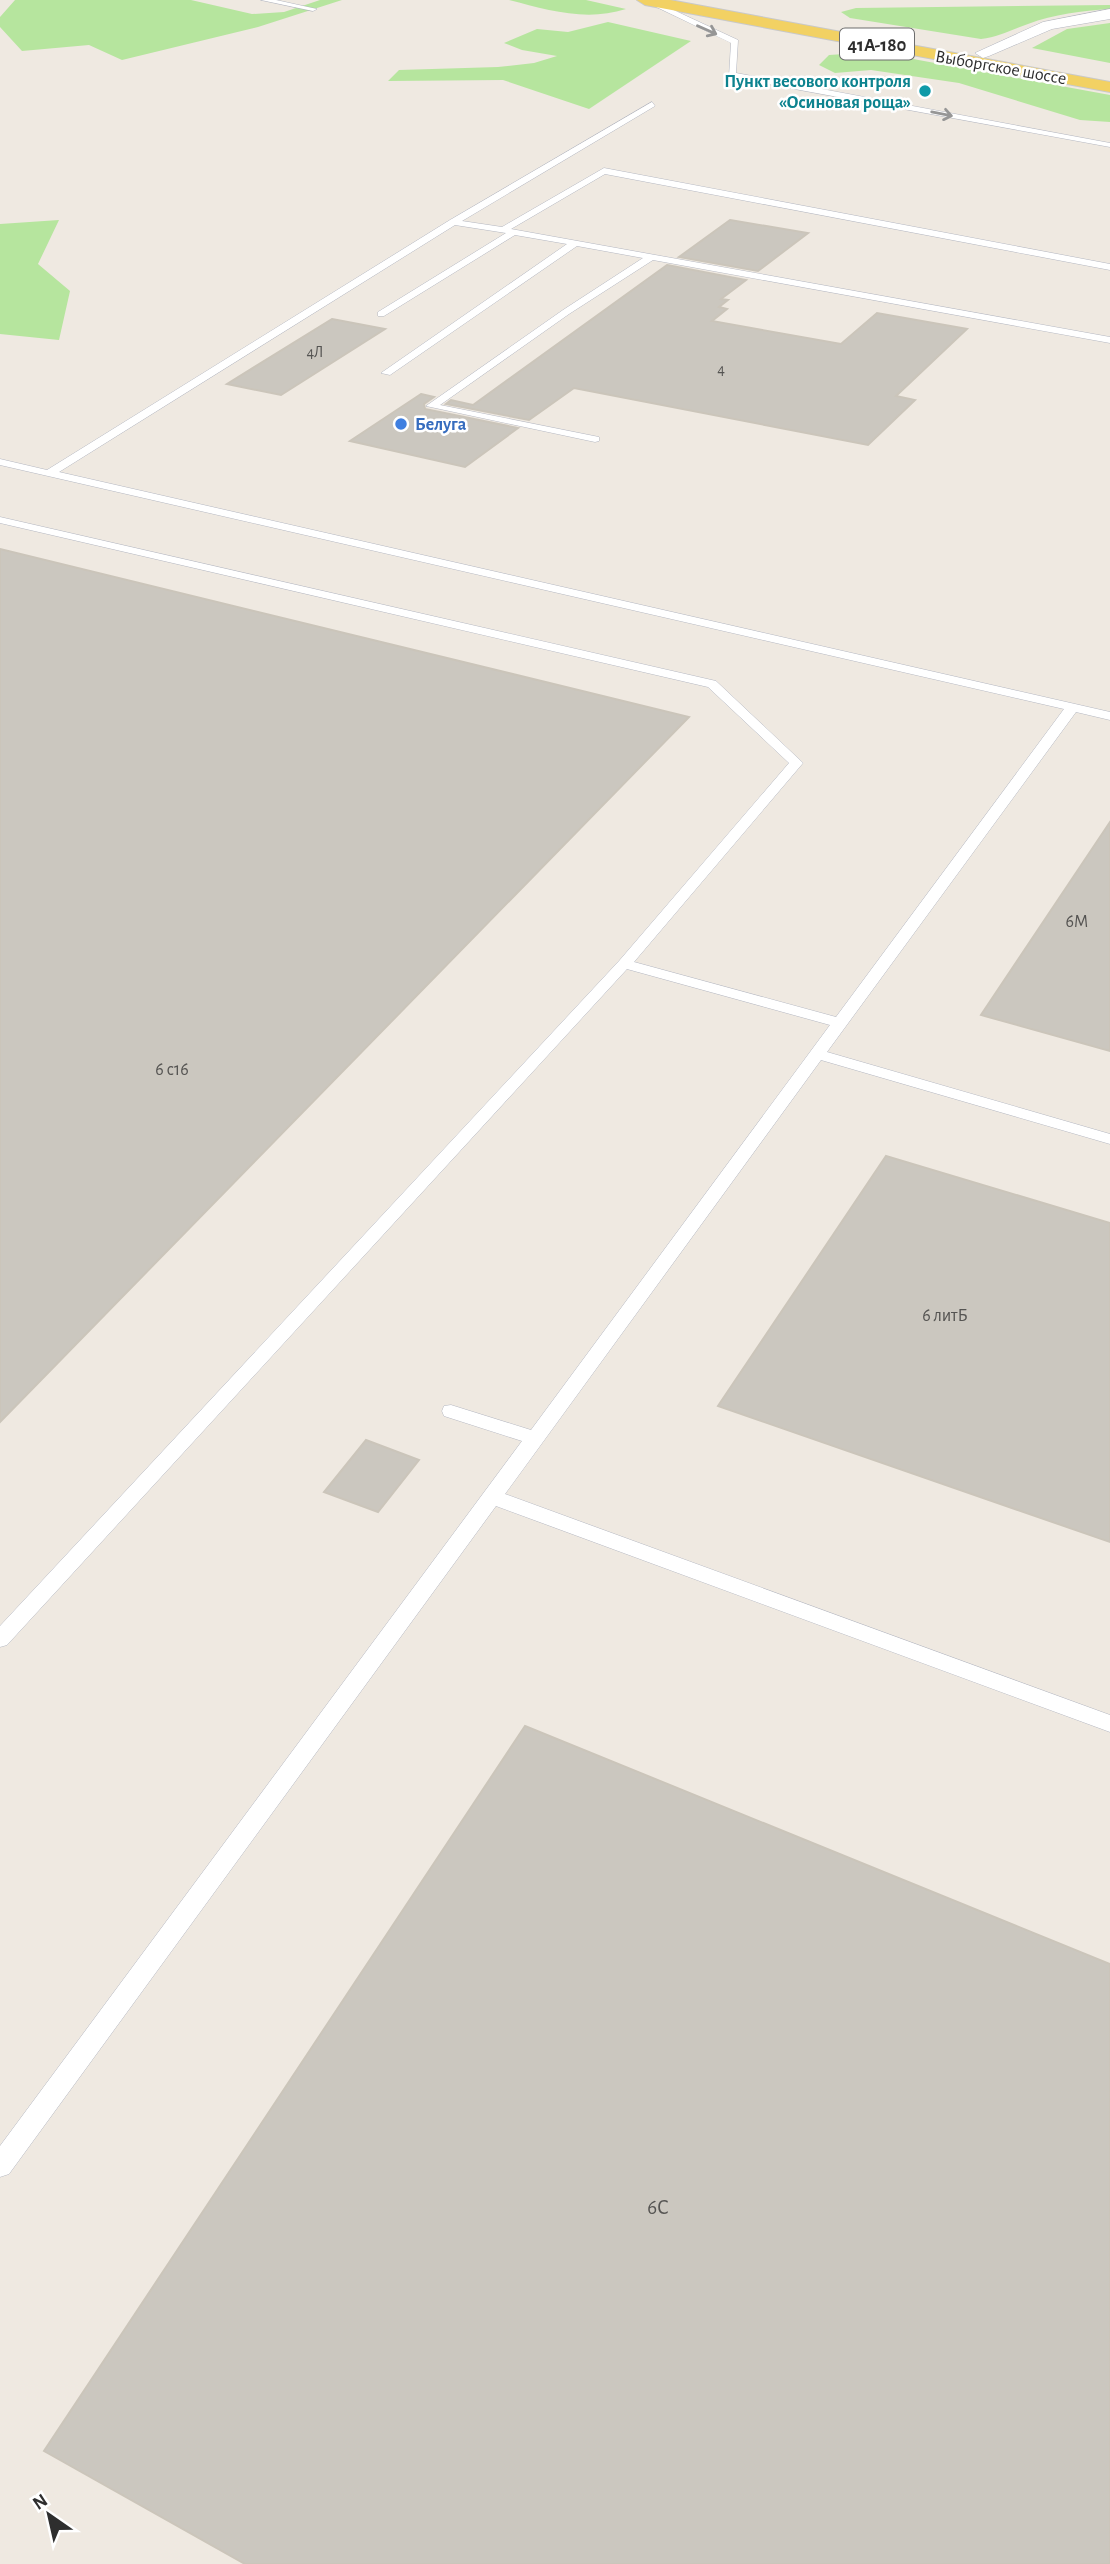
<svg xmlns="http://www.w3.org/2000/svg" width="1110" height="2564" viewBox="0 0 1110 2564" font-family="'Alegreya Sans',sans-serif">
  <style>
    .green { fill: #b6e59e }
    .building { fill: #cbc7bf; stroke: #cbc5ba; stroke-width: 2 }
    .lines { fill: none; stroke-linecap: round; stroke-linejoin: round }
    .service-casing { stroke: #b4b7c1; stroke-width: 1 }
    .minor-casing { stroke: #b4b7c1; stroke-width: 1 }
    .primary-casing { stroke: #c9c9c9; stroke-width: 2 }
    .service { fill: #fff; fill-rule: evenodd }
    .minor { fill: #fff; fill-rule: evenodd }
    .primary { fill: #f2d163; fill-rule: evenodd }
    .oneway { stroke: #969696 }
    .culture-dot { fill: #0f9aa8; stroke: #fff; stroke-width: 2.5 }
    .shop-dot { fill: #3f7fe0; stroke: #fff; stroke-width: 2.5 }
    .labels { text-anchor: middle; stroke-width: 5; stroke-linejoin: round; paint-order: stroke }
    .far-number-label { font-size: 16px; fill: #555452 }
    .far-street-label { font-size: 18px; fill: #2e2e2e; stroke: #fff }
    .far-culture-label { font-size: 18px; font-weight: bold; fill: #0d838f; stroke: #fff; text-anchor: end }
    .far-shop-label { font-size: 18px; font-weight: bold; fill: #366cbe; stroke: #fff; text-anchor: start }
    .number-label { font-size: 18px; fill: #555452 }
    .shield { fill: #fff; stroke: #6d6d6d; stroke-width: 2 }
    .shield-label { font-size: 19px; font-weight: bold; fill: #2e2e2e }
    .near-number-label { font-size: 21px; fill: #555452 }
  </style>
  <rect width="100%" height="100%" fill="#efe9e1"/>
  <g class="green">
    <path d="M15,0H191L252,14L284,12L320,0H342L258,27L122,60L89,45L22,51L0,27V17Z"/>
    <path d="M509,0H586L626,9C586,22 548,10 509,0Z"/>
    <path d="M1110,5V9C1082,11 1054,14 1028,24C1011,30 999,37 981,39L850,18L841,12L856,8Z"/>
    <path d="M608,22L691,41L589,109L503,80L388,81L399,70L498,67L534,63L557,56L522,50L504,43L537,29L568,32Z"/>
    <path d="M1110,23V63L1032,48L1067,29Z"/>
    <path d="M875,52L1110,95V122L1080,120L959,83L871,70L835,73L819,65L829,55Z"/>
    <path d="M59,220L38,264L70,291L59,340L0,334V224Z"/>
  </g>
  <g class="building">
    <path d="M730,220L808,233L758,271L679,257Z"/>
    <path d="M667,265L746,280L721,299L728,300L719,307L727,309L712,321L841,344L877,313L967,329L896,396L915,400L868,445L574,388L529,420L446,404L451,400L473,405Z"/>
    <path d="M332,319L385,329L281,395L227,384Z"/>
    <path d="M421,394L434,397L424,404L425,409L518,428L465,467L350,441Z"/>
    <path d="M0,549L689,717L0,1422Z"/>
    <path d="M1110,822V1051L981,1015Z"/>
    <path d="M886,1156L1110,1223V1542L718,1406Z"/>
    <path d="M366,1440L419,1460L378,1512L324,1492Z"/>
    <path d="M525,1726L1110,1964V2564H245L44,2451Z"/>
  </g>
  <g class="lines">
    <defs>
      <g id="service">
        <path d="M261,0H276L317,9L313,11Z"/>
        <path d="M642,0H652L738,40L736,73L1110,143V147L729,77L731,43Z"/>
        <path d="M652,102L655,106L462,221L502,227L604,168L1110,264V270L605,174L511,229L1110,337V343L653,260L569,314L440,405L599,437V441L595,442L426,406L563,310L643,258L577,246L390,375L381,373L567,244L515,235L384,316H378V312L506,233L455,225L59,472L1110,712V720L1076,712L827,1052L1110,1134V1144L821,1060L505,1494L1110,1715V1732L496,1506L9,2174L0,2177V2146L522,1441L444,1416L442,1411L444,1406L451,1405L531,1430L830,1025L627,969L7,1645L0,1647V1626L619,961L789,763L708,687L0,523V517L716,681L803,763L634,962L836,1017L1064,709L0,465V459L47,470L450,220Z"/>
      </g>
      <path id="minor" d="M1110,9V19L1052,29L989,56L983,58L975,53L1043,22Z"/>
      <path id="primary" d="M637,0H670L1110,82V92L645,5Z"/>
    </defs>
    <use href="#service" class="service-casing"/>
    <use href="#minor" class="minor-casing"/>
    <use href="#primary" class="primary-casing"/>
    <use href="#service" class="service"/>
    <use href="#minor" class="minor"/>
    <use href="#primary" class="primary"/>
  </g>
  <defs><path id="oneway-shaft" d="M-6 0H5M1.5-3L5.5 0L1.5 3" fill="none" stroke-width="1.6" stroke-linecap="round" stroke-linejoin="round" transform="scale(1.75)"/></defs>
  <g class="oneway">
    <use href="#oneway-shaft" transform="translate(707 30) rotate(24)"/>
    <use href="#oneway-shaft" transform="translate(942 114) rotate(11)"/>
  </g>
  <circle class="culture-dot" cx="925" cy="91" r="7"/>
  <circle class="shop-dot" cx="401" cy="424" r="7"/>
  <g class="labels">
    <g class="far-number-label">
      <text x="315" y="357">4Л</text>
      <text x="721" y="374">4</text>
    </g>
    <g class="far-street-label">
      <text transform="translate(1001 67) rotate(10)" y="6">Выборгское шоссе</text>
    </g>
    <g class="far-culture-label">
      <text x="911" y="87">Пункт весового контроля<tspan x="911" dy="21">«Осиновая роща»</tspan></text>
    </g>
    <g class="far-shop-label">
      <text x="415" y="430">Белуга</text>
    </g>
    <g class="number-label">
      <text x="1077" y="927">6М</text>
      <text x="172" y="1075">6 с16</text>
      <text x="945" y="1321">6 литБ</text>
    </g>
    <rect class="shield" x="840" y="28.5" width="74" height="31" rx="5"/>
    <g class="shield-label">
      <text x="877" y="51">41А-180</text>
    </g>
    <g class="near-number-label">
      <text x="658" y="2214">6С</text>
    </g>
  </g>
  <g transform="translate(49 2515) rotate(326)" stroke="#ffffff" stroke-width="5" paint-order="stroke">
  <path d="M0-5L12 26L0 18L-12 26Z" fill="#2e2e2e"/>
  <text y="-10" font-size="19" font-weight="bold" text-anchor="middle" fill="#2e2e2e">N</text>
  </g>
</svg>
